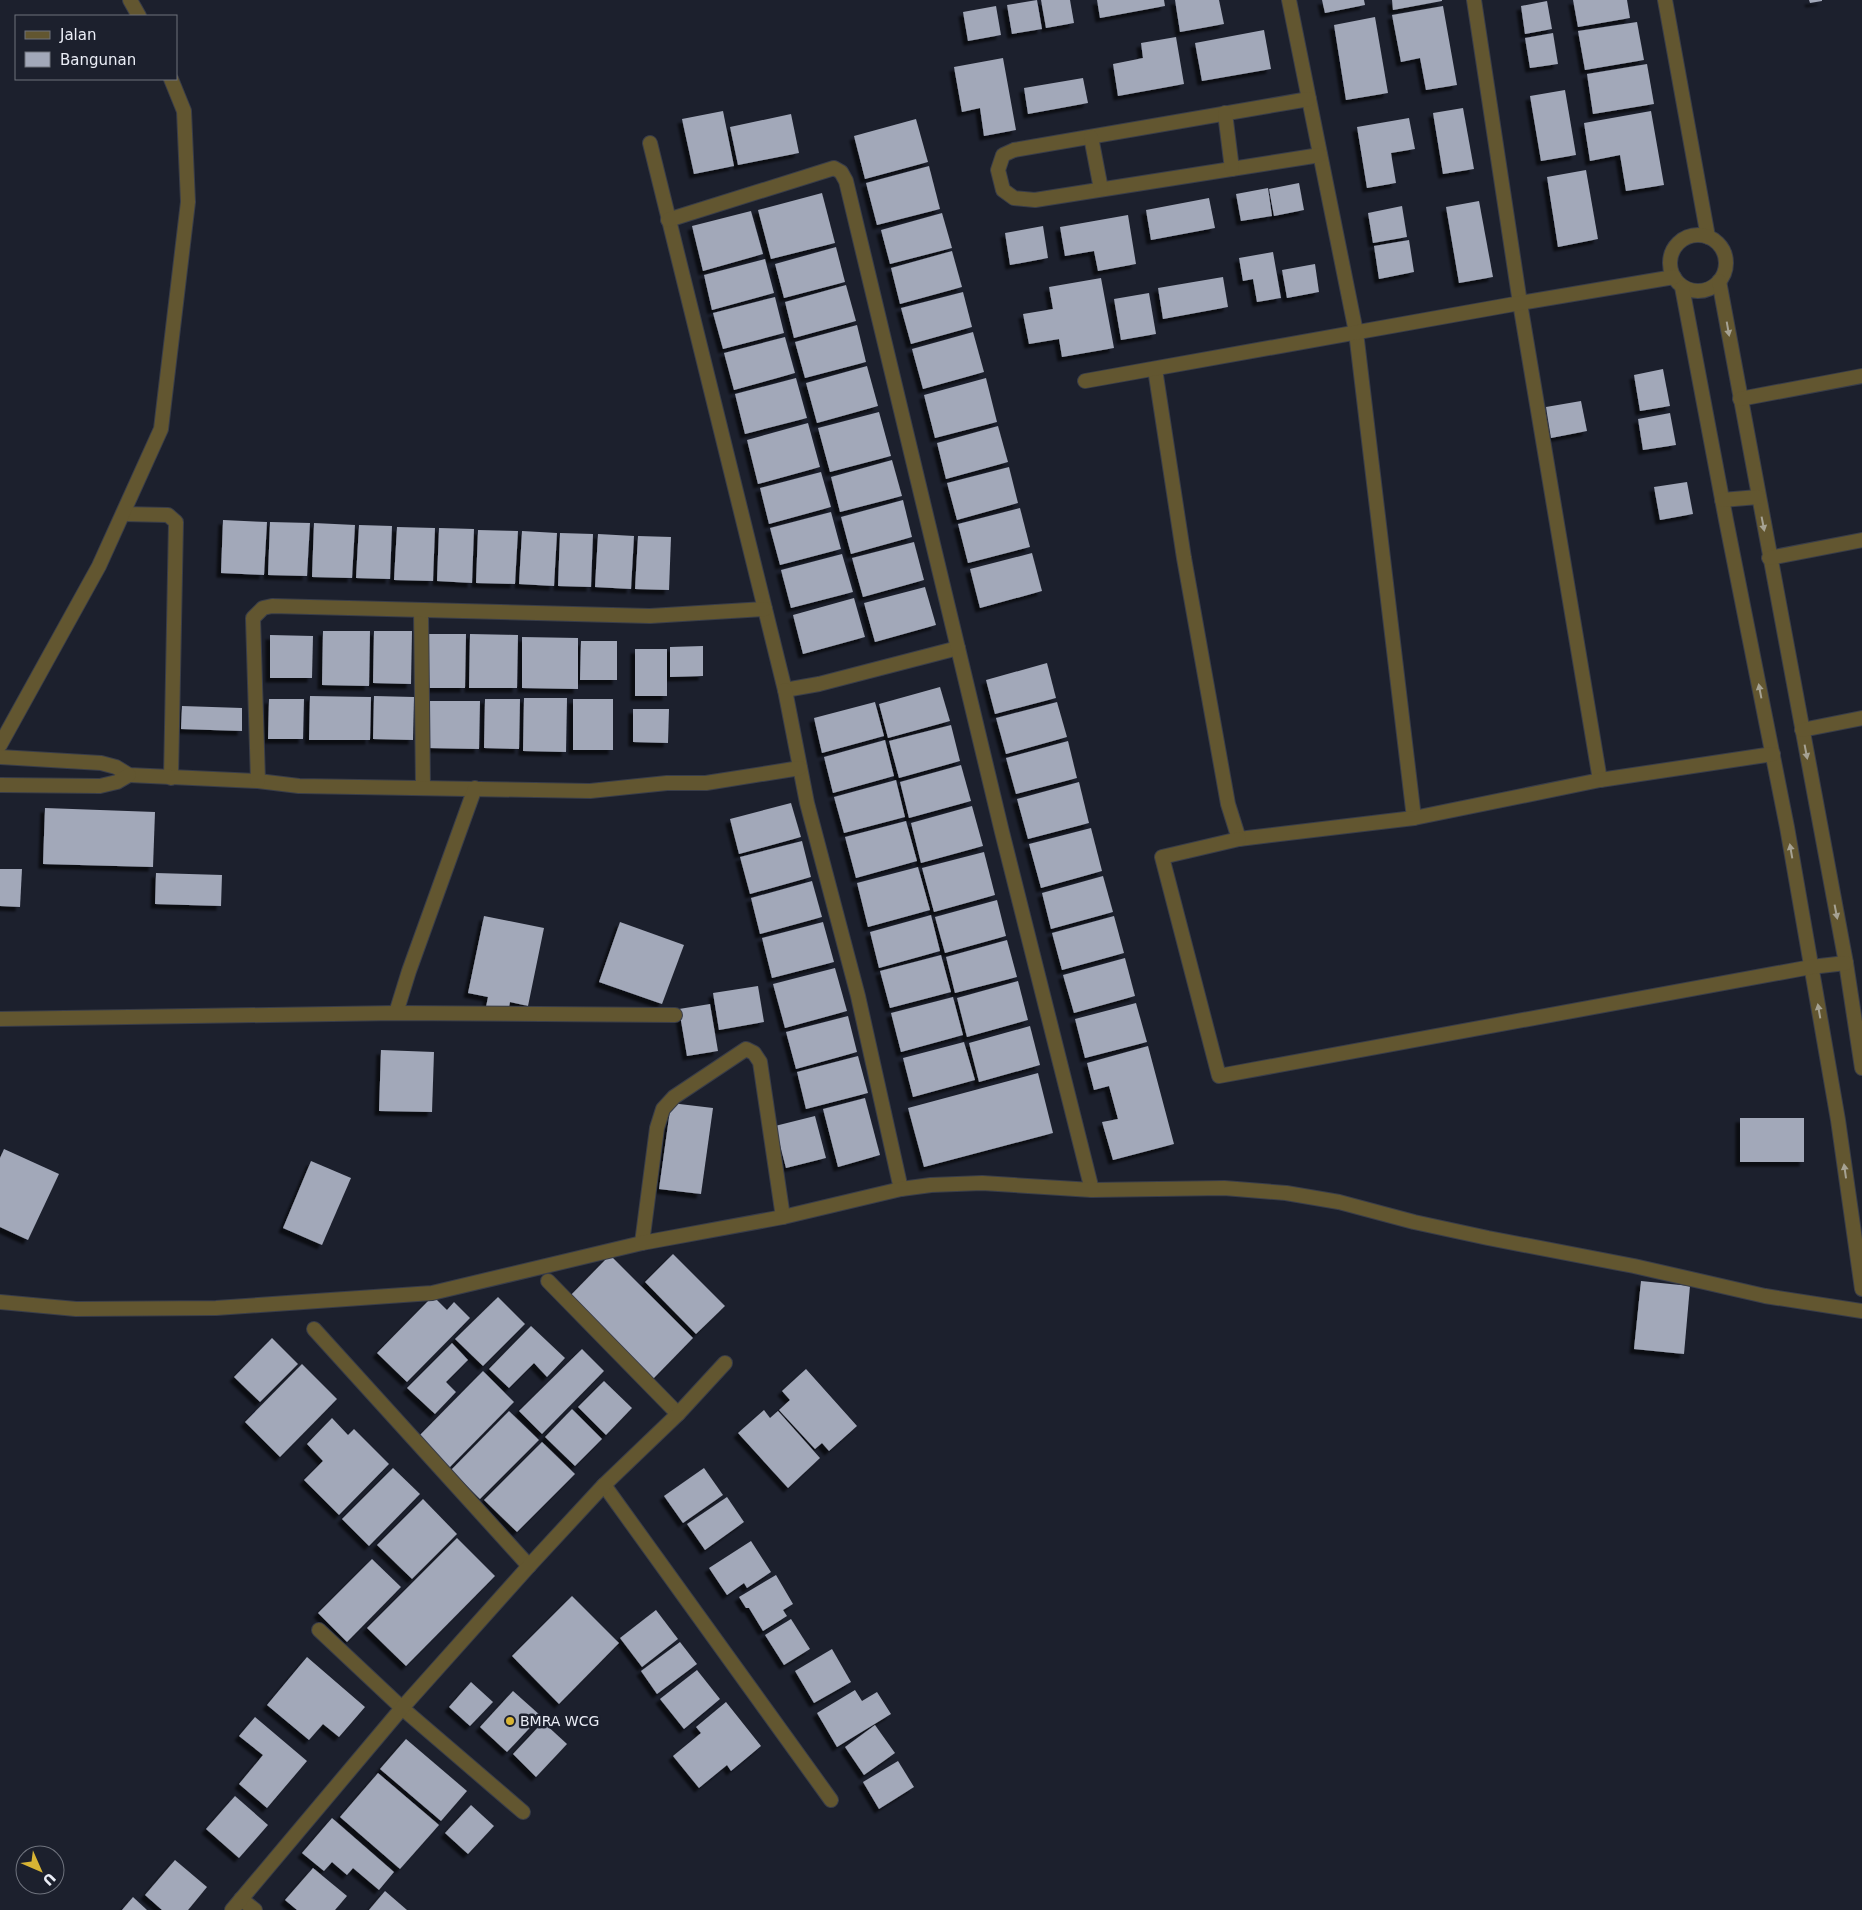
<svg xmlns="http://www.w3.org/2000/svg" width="1862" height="1910" viewBox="0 0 1862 1910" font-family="'DejaVu Sans',sans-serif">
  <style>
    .building { fill: #a2a8b9; filter: url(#shadow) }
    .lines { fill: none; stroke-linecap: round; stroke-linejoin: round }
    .minor-casing { stroke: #393d49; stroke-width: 16 }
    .minor { stroke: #625630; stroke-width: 14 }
    .oneway { fill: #a6a293 }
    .poi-dot { fill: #d8b434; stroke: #1c202d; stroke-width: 2 }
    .labels { text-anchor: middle; stroke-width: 5; stroke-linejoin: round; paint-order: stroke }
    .poi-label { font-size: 14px; fill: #eaedf6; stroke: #1c202d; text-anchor: start }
  </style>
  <defs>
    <filter id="shadow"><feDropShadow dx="-4.5" dy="4.5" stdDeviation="1" flood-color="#0009"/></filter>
  </defs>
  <rect width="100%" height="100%" fill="#1c202d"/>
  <g class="building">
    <path d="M1037,0L1042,29L1012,34L1007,5Z"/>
    <path d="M1041,0H1070L1074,23L1046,28Z"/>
    <path d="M1097,0H1164L1165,6L1100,18Z"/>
    <path d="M1175,0H1219L1224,24L1180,32Z"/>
    <path d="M1322,0H1364L1365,5L1325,13Z"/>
    <path d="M1392,0H1442V1L1393,10Z"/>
    <path d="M1573,0H1627L1630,18L1578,27Z"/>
    <path d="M1809,0H1822V1L1810,3Z"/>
    <path d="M1547,1L1552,29L1525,34L1521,6Z"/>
    <path d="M996,6L1001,35L968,41L963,12Z"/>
    <path d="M1443,6L1457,85L1426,90L1420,58L1401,62L1392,15Z"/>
    <path d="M1375,17L1388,93L1346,100L1334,25Z"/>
    <path d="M1637,22L1644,60L1585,70L1578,31Z"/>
    <path d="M1264,30L1271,69L1202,81L1195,43Z"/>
    <path d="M1553,33L1558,64L1530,68L1525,38Z"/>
    <path d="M1176,37L1184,84L1118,96L1113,64L1143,58L1141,43Z"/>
    <path d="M1003,58L1016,130L984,136L980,108L962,112L954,67Z"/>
    <path d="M1647,64L1654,104L1593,114L1587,74Z"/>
    <path d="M1083,78L1088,103L1028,114L1024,88Z"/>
    <path d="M1565,90L1576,155L1541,161L1530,96Z"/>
    <path d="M1463,108L1474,169L1443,174L1433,113Z"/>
    <path d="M723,111L734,166L694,174L682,119Z"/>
    <path d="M1651,111L1664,185L1626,191L1620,155L1590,161L1584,123Z"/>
    <path d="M791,114L799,153L738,165L730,127Z"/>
    <path d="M1409,118L1415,149L1391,153L1396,183L1367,188L1357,127Z"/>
    <path d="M916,119L928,162L865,179L854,136Z"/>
    <path d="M929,166L940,209L877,225L866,183Z"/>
    <path d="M1586,170L1598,239L1558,247L1547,177Z"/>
    <path d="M1299,183L1304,210L1274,216L1269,189Z"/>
    <path d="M1268,188L1272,216L1241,221L1236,194Z"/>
    <path d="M822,193L835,243L771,259L758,210Z"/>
    <path d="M1209,198L1215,228L1151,240L1146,210Z"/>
    <path d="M1479,201L1493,277L1459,283L1446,207Z"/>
    <path d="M1402,206L1407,237L1373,243L1368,213Z"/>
    <path d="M751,211L763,254L703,271L692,226Z"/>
    <path d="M942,213L952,248L890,264L881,230Z"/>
    <path d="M1128,215L1136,264L1098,271L1094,251L1065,256L1060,227Z"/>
    <path d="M1043,226L1048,258L1010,265L1005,233Z"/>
    <path d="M1409,240L1414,272L1379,279L1374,246Z"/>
    <path d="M836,247L845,282L784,298L775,264Z"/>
    <path d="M952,251L962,287L900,304L891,268Z"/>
    <path d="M1273,252L1281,298L1257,302L1253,279L1243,281L1239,258Z"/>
    <path d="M765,259L774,293L712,310L704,275Z"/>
    <path d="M1315,264L1319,292L1287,298L1282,270Z"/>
    <path d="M1223,277L1228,307L1163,319L1158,288Z"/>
    <path d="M1101,278L1114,348L1062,357L1059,339L1029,344L1023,314L1053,309L1049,287Z"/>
    <path d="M846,285L856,321L794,338L785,302Z"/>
    <path d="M963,292L972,327L911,344L901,308Z"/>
    <path d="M1149,293L1156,334L1121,340L1114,299Z"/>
    <path d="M775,297L784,333L723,349L713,313Z"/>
    <path d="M857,325L866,362L805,378L795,342Z"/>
    <path d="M973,332L984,372L923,389L912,349Z"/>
    <path d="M785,337L795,373L734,390L724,353Z"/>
    <path d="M867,366L878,406L817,423L806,383Z"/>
    <path d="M1663,369L1670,406L1640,411L1634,375Z"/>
    <path d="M796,378L807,418L745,434L735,394Z"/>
    <path d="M986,378L997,422L935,438L924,395Z"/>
    <path d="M1581,401L1587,431L1551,438L1546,407Z"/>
    <path d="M879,412L891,456L830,472L818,428Z"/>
    <path d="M1670,413L1676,445L1643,450L1638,419Z"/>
    <path d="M808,423L820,467L758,484L747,440Z"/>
    <path d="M998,426L1008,462L946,479L937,443Z"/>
    <path d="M892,460L902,496L840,512L831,477Z"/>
    <path d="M1009,467L1018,503L957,520L947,483Z"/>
    <path d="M821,472L831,507L769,524L760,488Z"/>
    <path d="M1687,482L1693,514L1660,520L1654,487Z"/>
    <path d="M903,500L912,537L851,554L841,517Z"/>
    <path d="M1020,508L1030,547L968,563L958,524Z"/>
    <path d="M831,512L841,549L780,565L770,528Z"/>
    <path d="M223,520L267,522L264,575L221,573Z"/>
    <path d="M270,522L310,523L307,576L268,575Z"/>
    <path d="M314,523L355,525L352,578L312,577Z"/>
    <path d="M359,525L392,526L390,579L356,578Z"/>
    <path d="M397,527L435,528L433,581L394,580Z"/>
    <path d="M439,528L474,529L472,583L437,581Z"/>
    <path d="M478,530L518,531L515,584L476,583Z"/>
    <path d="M522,531L557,533L554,586L519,584Z"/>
    <path d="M560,533L593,534L591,587L558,586Z"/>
    <path d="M598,534L634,536L631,589L595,587Z"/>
    <path d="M638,536L671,537L669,590L635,589Z"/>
    <path d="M914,542L924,580L863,597L852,558Z"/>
    <path d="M1032,553L1042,591L980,608L970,569Z"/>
    <path d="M842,554L853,592L791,608L781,570Z"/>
    <path d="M925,587L936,625L875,642L864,603Z"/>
    <path d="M854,598L865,637L803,654L793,615Z"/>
    <path d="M323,631H370L369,686L322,685Z"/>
    <path d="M374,631H412L411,684L373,683Z"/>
    <path d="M429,634H466L465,688H429Z"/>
    <path d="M470,634L518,635L517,688H469Z"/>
    <path d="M270,635L313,636L312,678H270Z"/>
    <path d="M522,637L578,638V689L522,688Z"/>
    <path d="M581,641H617V680H580Z"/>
    <path d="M703,646V676L670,677V647Z"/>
    <rect x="635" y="649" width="32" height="47"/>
    <path d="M1047,663L1056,698L995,714L986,680Z"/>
    <path d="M940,687L950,721L888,738L879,704Z"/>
    <path d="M310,696L371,697L370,740H309Z"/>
    <path d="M374,696L414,697L413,740L373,739Z"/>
    <path d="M524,698H567L566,752L523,751Z"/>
    <path d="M269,699H304L303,739H268Z"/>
    <path d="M485,699H520L519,749L484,748Z"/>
    <rect x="573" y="699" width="40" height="51"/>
    <path d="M430,701H480L479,749L429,748Z"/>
    <path d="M875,702L884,736L822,753L814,718Z"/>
    <path d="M1057,702L1067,737L1006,754L996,718Z"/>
    <path d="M182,706L242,708V731L181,729Z"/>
    <path d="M633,709H669L668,743L633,742Z"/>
    <path d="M951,725L960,761L899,778L889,741Z"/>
    <path d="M885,740L894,776L833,793L824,757Z"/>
    <path d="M1068,741L1077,778L1016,794L1006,758Z"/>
    <path d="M961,765L971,801L909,818L900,782Z"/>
    <path d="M896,780L905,817L844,833L834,797Z"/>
    <path d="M1079,782L1089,823L1028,839L1017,799Z"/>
    <path d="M791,803L801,837L739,854L730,819Z"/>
    <path d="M972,806L983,846L921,863L911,823Z"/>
    <path d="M45,808L155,812L153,867L43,864Z"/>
    <path d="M906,821L917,861L856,878L845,837Z"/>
    <path d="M1091,828L1102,871L1041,888L1029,844Z"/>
    <path d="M802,841L811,877L750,894L740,857Z"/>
    <path d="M984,852L995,895L934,912L922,868Z"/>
    <path d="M918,867L930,910L868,927L857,883Z"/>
    <path d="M0,869H22L20,907L0,906Z"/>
    <path d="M156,873L222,875L221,906L155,904Z"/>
    <path d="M1103,876L1113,912L1051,929L1042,893Z"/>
    <path d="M812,881L822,917L760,934L751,898Z"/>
    <path d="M997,900L1006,936L945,953L935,917Z"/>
    <path d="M931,915L940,951L879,968L870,932Z"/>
    <path d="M484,916L544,928L528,1006L510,1002L508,1012L486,1007L488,997L468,993Z"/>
    <path d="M1114,916L1124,953L1062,970L1052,933Z"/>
    <path d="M620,922L684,945L662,1004L599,982Z"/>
    <path d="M823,922L834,962L772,978L762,938Z"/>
    <path d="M1007,940L1017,977L955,993L946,957Z"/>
    <path d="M941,955L951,992L890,1008L880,971Z"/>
    <path d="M1125,958L1135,996L1074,1013L1063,975Z"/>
    <path d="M835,968L847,1011L785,1028L773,984Z"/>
    <path d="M1018,981L1028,1020L967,1037L957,998Z"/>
    <path d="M758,986L764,1022L719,1030L713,993Z"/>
    <path d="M953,997L963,1035L901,1052L891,1013Z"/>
    <path d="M1136,1003L1147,1042L1085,1058L1075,1019Z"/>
    <path d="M710,1004L718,1051L687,1056L679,1009Z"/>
    <path d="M848,1016L857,1052L796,1069L786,1032Z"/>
    <path d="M1030,1026L1040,1065L979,1082L969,1043Z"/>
    <path d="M964,1042L975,1080L913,1097L903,1058Z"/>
    <path d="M1148,1046L1174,1144L1113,1160L1102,1122L1118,1119L1109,1086L1094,1090L1087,1063Z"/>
    <path d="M381,1050L434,1052L432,1112L379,1111Z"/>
    <path d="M858,1056L868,1093L806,1109L797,1072Z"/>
    <path d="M1038,1073L1053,1133L924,1167L908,1108Z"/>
    <path d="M865,1098L880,1155L838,1167L823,1109Z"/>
    <path d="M671,1103L713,1108L701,1194L659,1189Z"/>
    <path d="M815,1116L826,1158L786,1168L775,1126Z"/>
    <rect x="1740" y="1118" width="64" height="44"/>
    <path d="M4,1149L59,1174L28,1240L0,1227V1158Z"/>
    <path d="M311,1161L351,1178L322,1245L283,1228Z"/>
    <path d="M673,1254L725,1306L696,1334L645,1282Z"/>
    <path d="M610,1255L693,1338L652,1380L569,1297Z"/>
    <path d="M1641,1281L1690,1286L1684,1354L1634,1349Z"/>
    <path d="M433,1296L447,1310L454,1302L470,1318L407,1382L377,1353Z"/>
    <path d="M498,1297L525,1324L483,1366L455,1339Z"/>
    <path d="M531,1326L565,1358L547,1377L534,1363L509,1388L489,1369Z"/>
    <path d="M272,1338L298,1364L260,1402L234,1377Z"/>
    <path d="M452,1343L468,1360L446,1382L456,1392L435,1414L407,1388Z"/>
    <path d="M582,1349L604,1371L542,1434L519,1411Z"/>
    <path d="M302,1364L337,1399L280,1457L245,1422Z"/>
    <path d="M806,1369L857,1426L829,1451L822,1443L815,1449L779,1410L790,1400L782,1391Z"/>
    <path d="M483,1371L514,1402L449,1468L418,1437Z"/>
    <path d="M604,1381L632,1408L606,1435L578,1407Z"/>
    <path d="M572,1409L602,1439L575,1466L545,1437Z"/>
    <path d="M764,1410L770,1418L778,1411L820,1458L788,1488L738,1433Z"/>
    <path d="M509,1411L539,1440L480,1499L451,1470Z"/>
    <path d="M332,1418L348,1435L354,1429L389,1464L339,1515L304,1480L323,1461L307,1444Z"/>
    <path d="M542,1442L575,1474L517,1532L484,1500Z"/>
    <path d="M393,1468L420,1494L369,1546L342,1519Z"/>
    <path d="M704,1468L723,1495L683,1523L664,1496Z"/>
    <path d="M727,1497L744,1522L705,1550L687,1524Z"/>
    <path d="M423,1499L457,1534L412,1579L377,1545Z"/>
    <path d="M457,1538L495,1576L406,1666L367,1628Z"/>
    <path d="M751,1541L771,1572L747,1588L744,1583L727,1595L709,1568Z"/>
    <path d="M372,1559L401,1587L347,1642L318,1613Z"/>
    <path d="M776,1575L793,1604L783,1610L787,1616L763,1631L749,1608H746L739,1597Z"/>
    <path d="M572,1596L619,1643L559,1704L512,1656Z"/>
    <path d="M656,1610L678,1639L642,1667L620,1638Z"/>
    <path d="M791,1619L810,1649L784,1665L765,1635Z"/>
    <path d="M680,1642L697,1664L657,1694L641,1671Z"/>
    <path d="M832,1649L851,1682L814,1703L795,1671Z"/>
    <path d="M307,1657L365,1707L339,1737L323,1724L309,1740L267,1705Z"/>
    <path d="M697,1670L720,1699L684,1729L660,1699Z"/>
    <path d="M471,1682L493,1702L470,1726L449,1707Z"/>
    <path d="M855,1690L862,1701L877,1692L891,1714L837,1747L817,1713Z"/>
    <path d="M513,1691L541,1716L507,1752L480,1727Z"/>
    <path d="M726,1702L761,1746L731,1771L727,1765L699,1788L673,1756L701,1733L696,1727Z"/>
    <path d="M255,1717L307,1761L267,1808L239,1784L263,1755L239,1736Z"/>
    <path d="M543,1722L567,1744L536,1777L513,1754Z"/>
    <path d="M875,1725L895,1753L864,1775L845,1747Z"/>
    <path d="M406,1739L467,1791L441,1821L380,1769Z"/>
    <path d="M898,1761L914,1787L879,1809L863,1782Z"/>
    <path d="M378,1773L439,1825L400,1869L340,1817Z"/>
    <path d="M235,1796L268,1825L239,1858L206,1829Z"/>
    <path d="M471,1805L494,1826L468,1854L445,1833Z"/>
    <path d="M332,1818L394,1872L379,1890L353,1868L347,1875L332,1862L324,1871L302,1853Z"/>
    <path d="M175,1860L207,1887L188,1910H162L145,1895Z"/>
    <path d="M313,1868L347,1896L335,1910H297L285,1900Z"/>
    <path d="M385,1891L407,1910H369Z"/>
    <path d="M133,1897L147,1910H122Z"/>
  </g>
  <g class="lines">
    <defs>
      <g id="minor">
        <path d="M130,0L139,16"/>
        <path d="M1289,0L1356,332L1414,818"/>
        <path d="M1474,0L1520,303L1600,780"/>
        <path d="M1665,0L1708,237"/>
        <path d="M1309,99L1014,150L1003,155L998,170L1003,190L1014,198L1035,200L1320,155"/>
        <path d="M1225,113L1232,169"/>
        <path d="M1091,137L1101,189"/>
        <path d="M650,143L785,690L819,684L958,648"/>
        <path d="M668,220L834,168L841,172L846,181L1002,832L1092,1190"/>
        <circle cx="1698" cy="263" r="28"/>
        <path d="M1719,281L1846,963L1862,1068"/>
        <path d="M1682,287L1726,520L1787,827L1838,1120L1862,1289"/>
        <path d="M1155,369L1184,558L1228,804L1239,839L1414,818L1600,780L1773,754"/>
        <path d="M1085,381L1520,303L1674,277"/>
        <path d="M1740,399L1862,376"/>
        <path d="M1722,500L1758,497"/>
        <path d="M123,514L168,515L176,522L171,778"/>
        <path d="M1769,558L1862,540"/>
        <path d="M421,610L423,788"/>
        <path d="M785,690L807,803L858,996L901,1189"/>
        <path d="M1802,730L1862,718"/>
        <path d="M0,745L99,566L161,429L188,202L184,111L171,79"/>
        <path d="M0,757L101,763L116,767L129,775L258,781L299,786L590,791L667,783H706L800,768"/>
        <path d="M258,781L253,618L263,608L272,606L650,616L765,609"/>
        <path d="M0,785L100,786L117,782L129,775"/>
        <path d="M1239,839L1162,857L1219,1076L1811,967L1846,963"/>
        <path d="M396,1013L409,971L475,788"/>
        <path d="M0,1019L396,1013L675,1015"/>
        <path d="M642,1243L657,1128L663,1109L674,1097L746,1049L754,1053L760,1062L783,1217"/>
        <path d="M548,1281L678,1414"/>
        <path d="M0,1302L76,1309L216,1308L432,1293L642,1243L783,1217L901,1189L931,1185L982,1183L1092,1190L1224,1188L1286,1193L1339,1202L1414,1222L1488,1238L1634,1266L1765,1296L1862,1311"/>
        <path d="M314,1329L529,1566"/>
        <path d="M604,1485L831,1800"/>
        <path d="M319,1630L402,1708L523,1812"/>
        <path d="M241,1899L255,1910"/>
        <path d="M232,1910L402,1708L529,1566L604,1485L678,1414L725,1363"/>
      </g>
    </defs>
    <use href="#minor" class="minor-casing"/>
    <use href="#minor" class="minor"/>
  </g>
  <defs><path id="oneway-solid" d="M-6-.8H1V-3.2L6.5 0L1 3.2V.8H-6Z" transform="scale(1.25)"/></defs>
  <g class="oneway">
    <use href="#oneway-solid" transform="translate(1728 329) rotate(80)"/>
    <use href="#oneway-solid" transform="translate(1763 524) rotate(79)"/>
    <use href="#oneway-solid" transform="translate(1760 691) rotate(-101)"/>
    <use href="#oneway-solid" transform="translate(1806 752) rotate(79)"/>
    <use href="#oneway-solid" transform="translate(1791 851) rotate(-100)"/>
    <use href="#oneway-solid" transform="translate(1836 912) rotate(79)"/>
    <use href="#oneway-solid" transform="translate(1819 1011) rotate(-100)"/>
    <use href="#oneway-solid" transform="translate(1845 1171) rotate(-98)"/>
  </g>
  <circle class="poi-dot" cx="510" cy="1721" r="5"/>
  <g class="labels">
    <g class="poi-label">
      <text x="520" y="1726">BMRA WCG</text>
    </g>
  </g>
  <rect x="15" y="15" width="162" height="65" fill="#1c202d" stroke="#6e727d"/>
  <rect x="25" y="31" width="25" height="8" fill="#625630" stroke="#6e727d"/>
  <text x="60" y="40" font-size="15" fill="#eaedf6">Jalan</text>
  <rect x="25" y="52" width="25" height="15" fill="#a2a8b9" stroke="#6e727d"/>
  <text x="60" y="65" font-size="15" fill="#eaedf6">Bangunan</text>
  <g transform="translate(40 1870) rotate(135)"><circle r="24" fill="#1c202d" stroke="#6e727d"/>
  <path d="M0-4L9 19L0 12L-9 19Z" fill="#d8b434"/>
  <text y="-8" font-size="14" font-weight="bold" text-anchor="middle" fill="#eaedf6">U</text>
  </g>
</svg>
